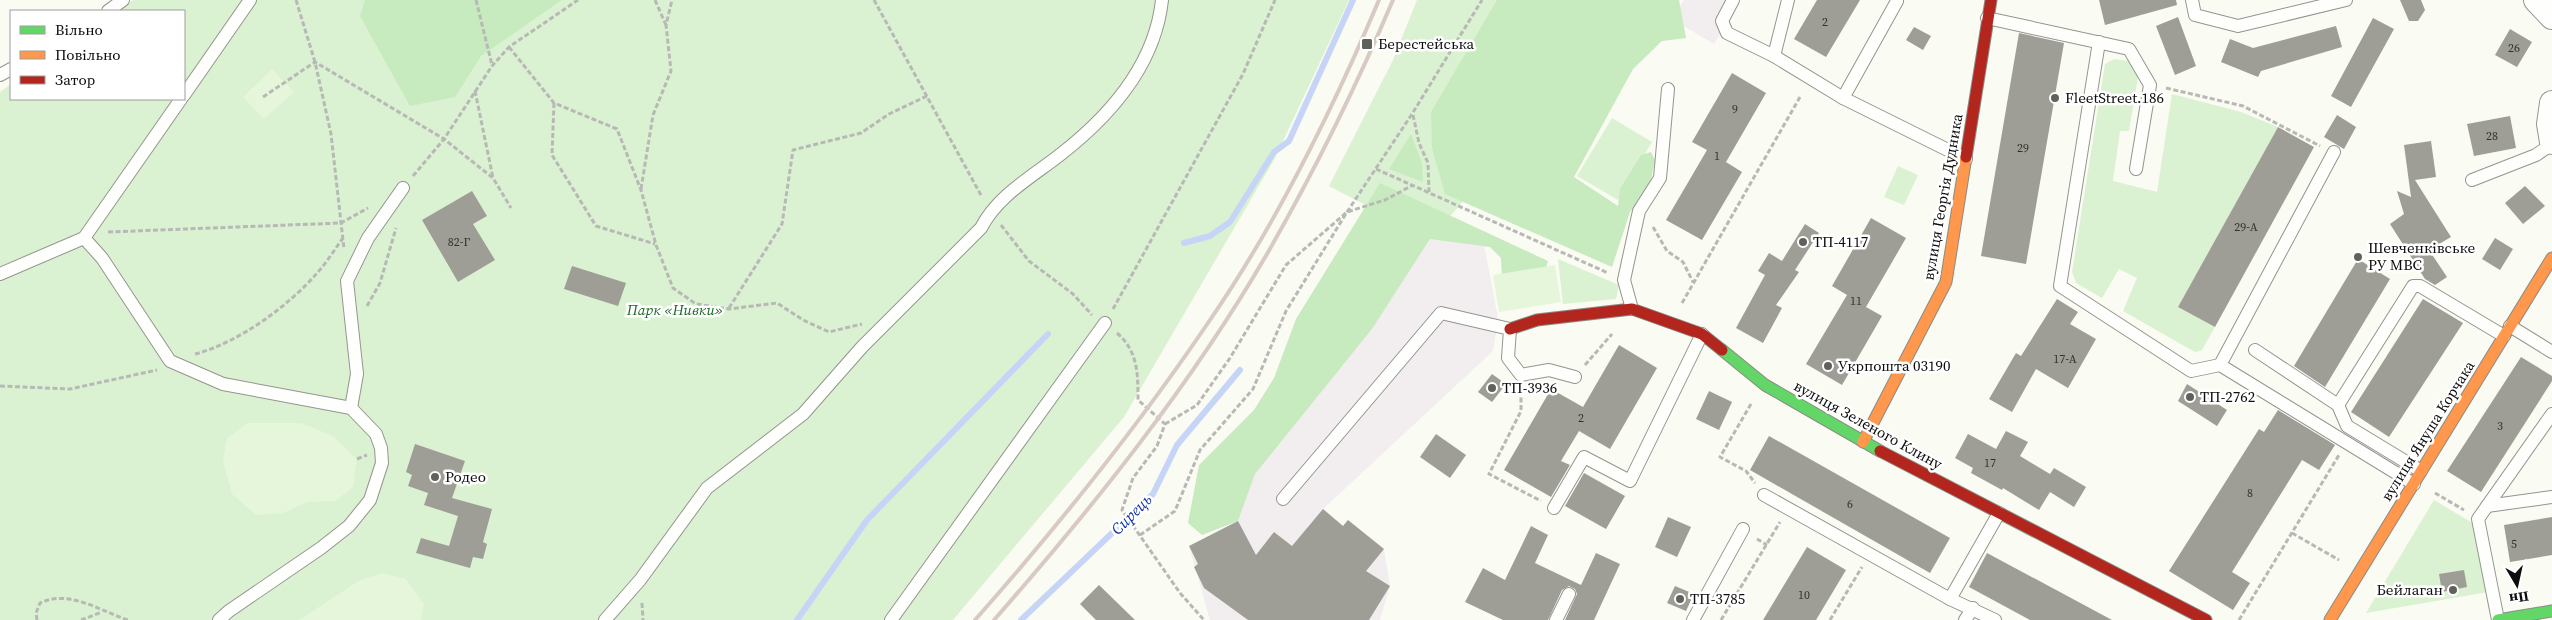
<svg xmlns="http://www.w3.org/2000/svg" width="2552" height="620" viewBox="0 0 2552 620" font-family="'Source Serif 4',serif">
  <style>
    .industrial { fill: #f2edee }
    .green { fill: #daf2d1 }
    .forest { fill: #c7eabe }
    .pitch { fill: #e6f6db }
    .lines { fill: none; stroke-linecap: round; stroke-linejoin: round }
    .stream { stroke: #c6d5f7; stroke-width: 6 }
    .building { fill: #9e9e97 }
    .lane-casing { stroke: #949490; stroke-width: 14 }
    .street-casing { stroke: #949490; stroke-width: 26 }
    .fast-casing { stroke: #8a8b87; stroke-width: 13 }
    .slow-casing { stroke: #8a8b87; stroke-width: 13 }
    .jam-casing { stroke: #8a8b87; stroke-width: 13 }
    .path { stroke: #b8b8b6; stroke-width: 3; stroke-dasharray: 5 2.5; stroke-linecap: butt }
    .lane { stroke: #fefefd; stroke-width: 12 }
    .street { stroke: #fefefd; stroke-width: 24 }
    .fast { stroke: #63d668; stroke-width: 11 }
    .slow { stroke: #ff974d; stroke-width: 11 }
    .jam { stroke: #b3261e; stroke-width: 11 }
    .rail { stroke: #d8cac3; stroke-width: 4 }
    .poi-dot { fill: #60605d; stroke: #fff; stroke-width: 2 }
    .labels { text-anchor: middle; stroke-width: 5; stroke-linejoin: round; paint-order: stroke }
    .number-label { font-size: 12px; fill: #313130 }
    .poi-label { font-size: 15px; fill: #0d0d0d; stroke: #fff; text-anchor: start }
    .street-label { font-size: 15px; fill: #0d0d0d; stroke: #fff }
    .park-label { font-size: 15px; font-style: italic; fill: #1b6824; stroke: #fff }
    .water-label { font-size: 16px; font-style: italic; fill: #1133a4; stroke: #fff }
  </style>
  <rect width="100%" height="100%" fill="#fafbf2"/>
  <g class="industrial">
    <path d="M1684,0H1740L1714,44L1672,19Z"/>
    <path d="M1430,239L1484,244L1498,319L1493,351L1323,509L1343,526L1348,520L1384,549L1390,586L1380,620H1210L1189,546L1238,521L1255,474L1372,329Z"/>
  </g>
  <g class="green">
    <path d="M133,0H1349L1275,158L1124,417L953,620H0V92L11,84V99H184V11H116Z"/>
    <path d="M1417,0H1641L1430,239L1329,186L1393,60Z"/>
    <path d="M2114,59L2129,61L2138,77L2129,131H2120L2113,181L2157,192L2172,94L2241,112L2278,127L2178,307L2215,327L2202,350L2195,352L2123,311L2137,278L2119,269L2102,298L2076,283L2072,272L2105,64Z"/>
    <path d="M1612,118L1652,142L1618,200L1577,176Z"/>
    <path d="M1898,166L1918,175L1904,205L1884,197Z"/>
    <path d="M1558,259L1619,285L1616,299L1563,304Z"/>
    <path d="M2434,500L2474,524L2488,592L2366,613Z"/>
  </g>
  <g class="forest">
    <path d="M365,0H562L481,56L455,97L410,106L360,16Z"/>
    <path d="M1497,0H1679L1686,38L1662,41L1633,69L1574,177L1618,206L1620,189L1641,155L1651,152L1655,160L1649,189L1630,212L1612,267L1445,194L1432,148L1431,112Z"/>
    <path d="M1411,134L1422,163L1423,182L1389,169Z"/>
    <path d="M1380,183L1548,261L1545,271L1502,279L1501,258L1490,247L1430,239L1372,329L1255,474L1238,521L1202,535L1188,523L1199,465L1254,410L1274,378L1296,319Z"/>
  </g>
  <g class="pitch">
    <path d="M272,69L294,92L264,119L243,97Z"/>
    <path d="M1555,265L1561,302L1499,312L1493,275Z"/>
    <path d="M248,423H301L333,436L357,459L353,487L335,501L307,502L283,513L256,515L232,494L223,461L227,438Z"/>
    <path d="M383,573L406,579L424,604L421,620H299L360,580Z"/>
  </g>
  <g class="lines">
    <g class="stream">
      <path d="M1184,243L1210,236L1230,222L1274,152L1289,141L1353,0"/>
      <path d="M797,620L867,520L1048,334"/>
      <path d="M1021,620L1153,494L1177,445L1240,370"/>
    </g>
  </g>
  <g class="building">
    <path d="M1817,0H1860L1826,57L1794,39Z"/>
    <path d="M2099,0H2176L2177,5L2105,25Z"/>
    <path d="M2400,0H2421L2425,10L2418,21H2409Z"/>
    <path d="M2178,17L2196,66L2175,75L2156,26Z"/>
    <path d="M2373,18L2394,29L2351,107L2331,96Z"/>
    <path d="M2336,26L2342,47L2261,71L2258,77L2221,62L2230,39L2253,48Z"/>
    <path d="M1914,27L1931,36L1923,50L1906,40Z"/>
    <path d="M2510,29L2532,42L2517,67L2495,55Z"/>
    <path d="M2019,33L2064,43L2026,264L1981,256Z"/>
    <path d="M1732,73L1766,93L1726,162L1742,172L1702,240L1666,220L1707,150L1692,142Z"/>
    <path d="M2337,115L2356,127L2344,149L2324,137Z"/>
    <path d="M2510,116L2516,148L2474,156L2467,124Z"/>
    <path d="M2278,127L2314,147L2215,327L2178,307Z"/>
    <path d="M2431,141L2436,177L2415,180L2451,237L2429,250L2447,277L2435,285L2425,279L2390,224L2404,214L2397,191L2411,197L2404,145Z"/>
    <path d="M2525,186L2545,206L2523,224L2505,203Z"/>
    <path d="M472,191L487,216L473,224L495,260L458,282L422,220Z"/>
    <path d="M1871,218L1906,238L1866,307L1882,316L1842,385L1806,364L1847,295L1832,286Z"/>
    <path d="M1805,224L1819,233L1795,270L1799,272L1776,305L1782,308L1763,343L1736,328L1765,275L1758,271L1769,253L1782,261Z"/>
    <path d="M2495,238L2513,249L2500,270L2482,259Z"/>
    <path d="M2358,259L2390,279L2325,387L2294,366Z"/>
    <path d="M572,266L626,283L618,306L564,289Z"/>
    <path d="M2057,299L2078,312L2070,324L2096,339L2068,388L2036,369L2012,412L1989,399L2016,353L2021,356Z"/>
    <path d="M2423,299L2463,323L2389,437L2351,412Z"/>
    <path d="M1619,345L1657,368L1610,449L1579,431L1561,461L1570,465L1551,497L1504,470L1551,389L1583,407Z"/>
    <path d="M2521,357L2552,376V381L2481,492L2447,471Z"/>
    <path d="M1492,374L1506,384L1492,402L1478,392Z"/>
    <path d="M2187,384L2227,410L2217,426L2178,401Z"/>
    <path d="M1709,391L1732,402L1719,430L1696,419Z"/>
    <path d="M2278,410L2335,445L2319,470L2302,460L2232,572L2250,583L2233,610L2169,571L2259,429L2264,432Z"/>
    <path d="M2006,431L2028,442L2020,456L2050,474L2054,468L2086,487L2074,507L2050,492L2039,510L2003,488L2002,490L1971,473L1973,468L1955,458L1968,434L1996,449Z"/>
    <path d="M1436,434L1466,455L1450,478L1420,457Z"/>
    <path d="M1769,436L1950,538L1930,573L1750,470Z"/>
    <path d="M415,444L465,461L452,498L492,509L483,542L487,544L483,559L473,557L470,568L416,553L421,538L449,546L458,516L424,505L428,493L408,486L412,475L406,472Z"/>
    <path d="M1584,473L1625,496L1606,529L1565,506Z"/>
    <path d="M1323,509L1343,526L1348,520L1384,549L1366,571L1390,586L1369,620H1248L1204,588L1194,567L1198,564L1189,546L1238,521L1256,555L1274,532L1292,546Z"/>
    <path d="M1668,517L1691,527L1677,557L1655,547Z"/>
    <path d="M2552,517V555L2510,562L2504,525Z"/>
    <path d="M1531,526L1548,535L1535,563L1581,585L1596,553L1620,564L1594,620H1565L1577,594L1575,589L1569,586L1562,590L1548,620H1503L1465,602L1483,568L1505,580Z"/>
    <path d="M1807,547L1846,570L1816,620H1763Z"/>
    <path d="M1987,553L2112,620H2030L1969,587Z"/>
    <path d="M2464,570L2467,587L2442,592L2439,574Z"/>
    <path d="M1099,585L1135,620H1096L1080,604Z"/>
    <path d="M1675,586L1694,594L1686,611L1667,603Z"/>
  </g>
  <g class="lines">
    <defs>
      <g id="lane">
        <path d="M1733,0L1722,21L1727,33L1774,56"/>
        <path d="M1788,0L1774,56L1843,98L1966,159"/>
        <path d="M2192,0L2195,15L2238,26L2346,0"/>
        <path d="M108,11L123,0"/>
        <path d="M1987,18L2129,49L2150,85L2136,169"/>
        <path d="M2099,42L2060,286L2191,371L2220,365L2414,484"/>
        <path d="M0,75L11,69"/>
        <path d="M184,95L250,0"/>
        <path d="M1843,98L1897,1"/>
        <path d="M2472,180L2536,155L2552,144"/>
        <path d="M84,238L102,258L170,361L223,384L351,408L376,434L381,448L382,463L370,500L349,526L321,548L229,611L219,620"/>
        <path d="M0,274L84,238L181,99"/>
        <path d="M1632,309L1624,280L1639,211L1660,178L1668,89"/>
        <path d="M2510,326L2552,352"/>
        <path d="M2255,350L2338,405L2347,426L2421,471"/>
        <path d="M2220,365L2334,152"/>
        <path d="M2338,405L2413,286H2420L2504,336"/>
        <path d="M351,408L357,374L347,281L368,238L403,188"/>
        <path d="M1764,495L1950,599L1999,513"/>
        <path d="M1283,499L1441,313L1510,329L1508,358L1521,375L1549,370L1575,377"/>
        <path d="M2487,506L2552,497"/>
        <path d="M1554,508L1584,457L1630,481L1702,334"/>
        <path d="M1950,599L1995,620"/>
        <path d="M605,620L640,580L707,488L803,414L862,347L981,228C998,195 1032,177 1061,154C1111,115 1155,65 1162,0"/>
        <path d="M891,620L1105,323"/>
        <path d="M1556,620L1569,594"/>
        <path d="M1693,620L1743,529"/>
        <path d="M1965,620L1973,608"/>
        <path d="M2498,620L2478,519L2552,414"/>
      </g>
      <g id="street">
        <path d="M2536,0L2552,17"/>
        <path d="M2552,103L2549,124L2552,142"/>
      </g>
      <g id="fast">
        <path d="M1722,350L1765,385L1880,451"/>
        <path d="M2498,620L2552,611"/>
      </g>
      <g id="slow">
        <path d="M1863,442L1946,282L1966,157"/>
        <path d="M2330,620L2552,258"/>
      </g>
      <g id="jam">
        <path d="M1966,157L1991,0"/>
        <path d="M1510,329L1537,320L1632,309L1702,334L1722,350"/>
        <path d="M1880,451L2206,620"/>
      </g>
    </defs>
    <use href="#lane" class="lane-casing"/>
    <use href="#street" class="street-casing"/>
    <use href="#fast" class="fast-casing"/>
    <use href="#slow" class="slow-casing"/>
    <use href="#jam" class="jam-casing"/>
    <g class="path">
      <path d="M296,0L315,62L331,134L344,249"/>
      <path d="M476,0L492,65"/>
      <path d="M655,0L666,25"/>
      <path d="M874,0L982,197"/>
      <path d="M509,47L554,103L617,129L641,190L656,245L673,288L696,304L729,309L777,303L803,320L829,332L862,324"/>
      <path d="M2166,88L2243,106L2320,146"/>
      <path d="M475,91L493,178"/>
      <path d="M263,97L315,62L444,139L493,178L511,208"/>
      <path d="M554,103L552,155L596,226L655,244"/>
      <path d="M1413,115L1419,143L1428,163L1429,192"/>
      <path d="M1376,169L1608,273"/>
      <path d="M413,176L444,139L492,66L509,47L578,0"/>
      <path d="M641,189L653,115L671,71L666,25L672,0"/>
      <path d="M1001,225L1029,261L1073,294L1092,315"/>
      <path d="M1653,227L1667,251L1683,262L1693,282"/>
      <path d="M108,232L341,223L368,208"/>
      <path d="M1682,303L1800,97"/>
      <path d="M367,306L380,283L396,228"/>
      <path d="M729,308L782,224L793,150L861,133L889,114L927,96"/>
      <path d="M1113,309L1243,74L1275,0"/>
      <path d="M1117,333C1138,351 1138,374 1138,400L1165,424L1157,446L1133,478L1122,510L1180,593L1204,620"/>
      <path d="M195,354C238,343 289,306 318,272C327,262 335,249 343,238"/>
      <path d="M1585,365L1612,334"/>
      <path d="M0,386L70,389L157,370"/>
      <path d="M1521,390V411L1489,474L1541,501"/>
      <path d="M1751,404L1720,457L1746,471L1755,483"/>
      <path d="M1165,424L1197,405L1230,358L1286,265L1347,212L1385,200L1413,185"/>
      <path d="M357,459L367,455"/>
      <path d="M2435,493L2464,510"/>
      <path d="M2292,533L2339,560"/>
      <path d="M1140,535L1175,511L1200,450L1253,389L1286,311L1347,212L1412,114L1482,0"/>
      <path d="M1757,539L1767,545"/>
      <path d="M642,603L643,620"/>
      <path d="M37,620L36,613L40,603C69,589 100,611 128,620"/>
      <path d="M81,620L102,612"/>
      <path d="M1721,620L1780,522"/>
      <path d="M1830,620L1862,567"/>
      <path d="M2239,620L2339,455"/>
    </g>
    <use href="#lane" class="lane"/>
    <use href="#street" class="street"/>
    <use href="#fast" class="fast"/>
    <use href="#slow" class="slow"/>
    <use href="#jam" class="jam"/>
    <g class="rail">
      <path d="M975,620C1059,525 1139,425 1210,320C1278,221 1332,111 1379,0"/>
      <path d="M994,620C1094,506 1191,385 1267,254C1314,172 1356,87 1393,0"/>
    </g>
  </g>
  <g class="poi-dot">
    <rect x="1361" y="38" width="12" height="12" rx="2.5"/>
    <circle cx="2055" cy="98" r="5"/>
    <circle cx="1803" cy="242" r="5"/>
    <circle cx="2358" cy="257" r="5"/>
    <circle cx="1828" cy="366" r="5"/>
    <circle cx="1492" cy="388" r="5"/>
    <circle cx="2190" cy="397" r="5"/>
    <circle cx="435" cy="477" r="5"/>
    <circle cx="2453" cy="590" r="5"/>
    <circle cx="1680" cy="599" r="5"/>
  </g>
  <g class="labels">
    <g class="number-label">
      <text x="1825" y="26">2</text>
      <text x="2514" y="52">26</text>
      <text x="1735" y="113">9</text>
      <text x="2492" y="140">28</text>
      <text x="2023" y="152">29</text>
      <text x="1717" y="160">1</text>
      <text x="2246" y="231">29-А</text>
      <text x="459" y="246">82-Г</text>
      <text x="1856" y="305">11</text>
      <text x="2065" y="363">17-А</text>
      <text x="1581" y="422">2</text>
      <text x="2500" y="430">3</text>
      <text x="1990" y="467">17</text>
      <text x="2250" y="497">8</text>
      <text x="1850" y="508">6</text>
      <text x="2514" y="548">5</text>
      <text x="1804" y="599">10</text>
    </g>
    <g class="poi-label">
      <text x="1378" y="49">Берестейська</text>
      <text x="2065" y="103">FleetStreet.186</text>
      <text x="1813" y="247">ТП-4117</text>
      <text x="2368" y="253">Шевченківське<tspan x="2368" dy="17">РУ МВС</tspan></text>
      <text x="1838" y="371">Укрпошта 03190</text>
      <text x="1502" y="393">ТП-3936</text>
      <text x="2200" y="402">ТП-2762</text>
      <text x="445" y="482">Родео</text>
      <text x="2443" y="595" text-anchor="end">Бейлаган</text>
      <text x="1690" y="604">ТП-3785</text>
    </g>
    <g class="street-label">
      <text transform="translate(1943 197) rotate(-80)" y="5">вулиця Георгія Дудника</text>
      <text transform="translate(1868 425) rotate(29)" y="5">вулиця Зеленого Клину</text>
      <text transform="translate(2428 431) rotate(-58)" y="5">вулиця Януша Корчака</text>
    </g>
    <g class="park-label">
      <text x="675" y="315">Парк «Нивки»</text>
    </g>
    <g class="water-label">
      <text transform="translate(1131 514) rotate(-45)" y="6">Сирець</text>
    </g>
  </g>
  <rect x="10" y="10" width="175" height="90" fill="#ffffff" stroke="#9e9e9e"/>
  <rect x="20" y="26" width="25" height="8" fill="#63d668" stroke="#9e9e9e"/>
  <text x="55" y="35" font-size="15" fill="#0d0d0d">Вільно</text>
  <rect x="20" y="51" width="25" height="8" fill="#ff974d" stroke="#9e9e9e"/>
  <text x="55" y="60" font-size="15" fill="#0d0d0d">Повільно</text>
  <rect x="20" y="76" width="25" height="8" fill="#b3261e" stroke="#9e9e9e"/>
  <text x="55" y="85" font-size="15" fill="#0d0d0d">Затор</text>
  <g transform="translate(2517 585) rotate(171)" stroke="#ffffff" stroke-width="4" paint-order="stroke">
  <path d="M0-4L9 19L0 12L-9 19Z" fill="#0d0d0d"/>
  <text y="-8" font-size="14" font-weight="bold" text-anchor="middle" fill="#0d0d0d">Пн</text>
  </g>
</svg>
